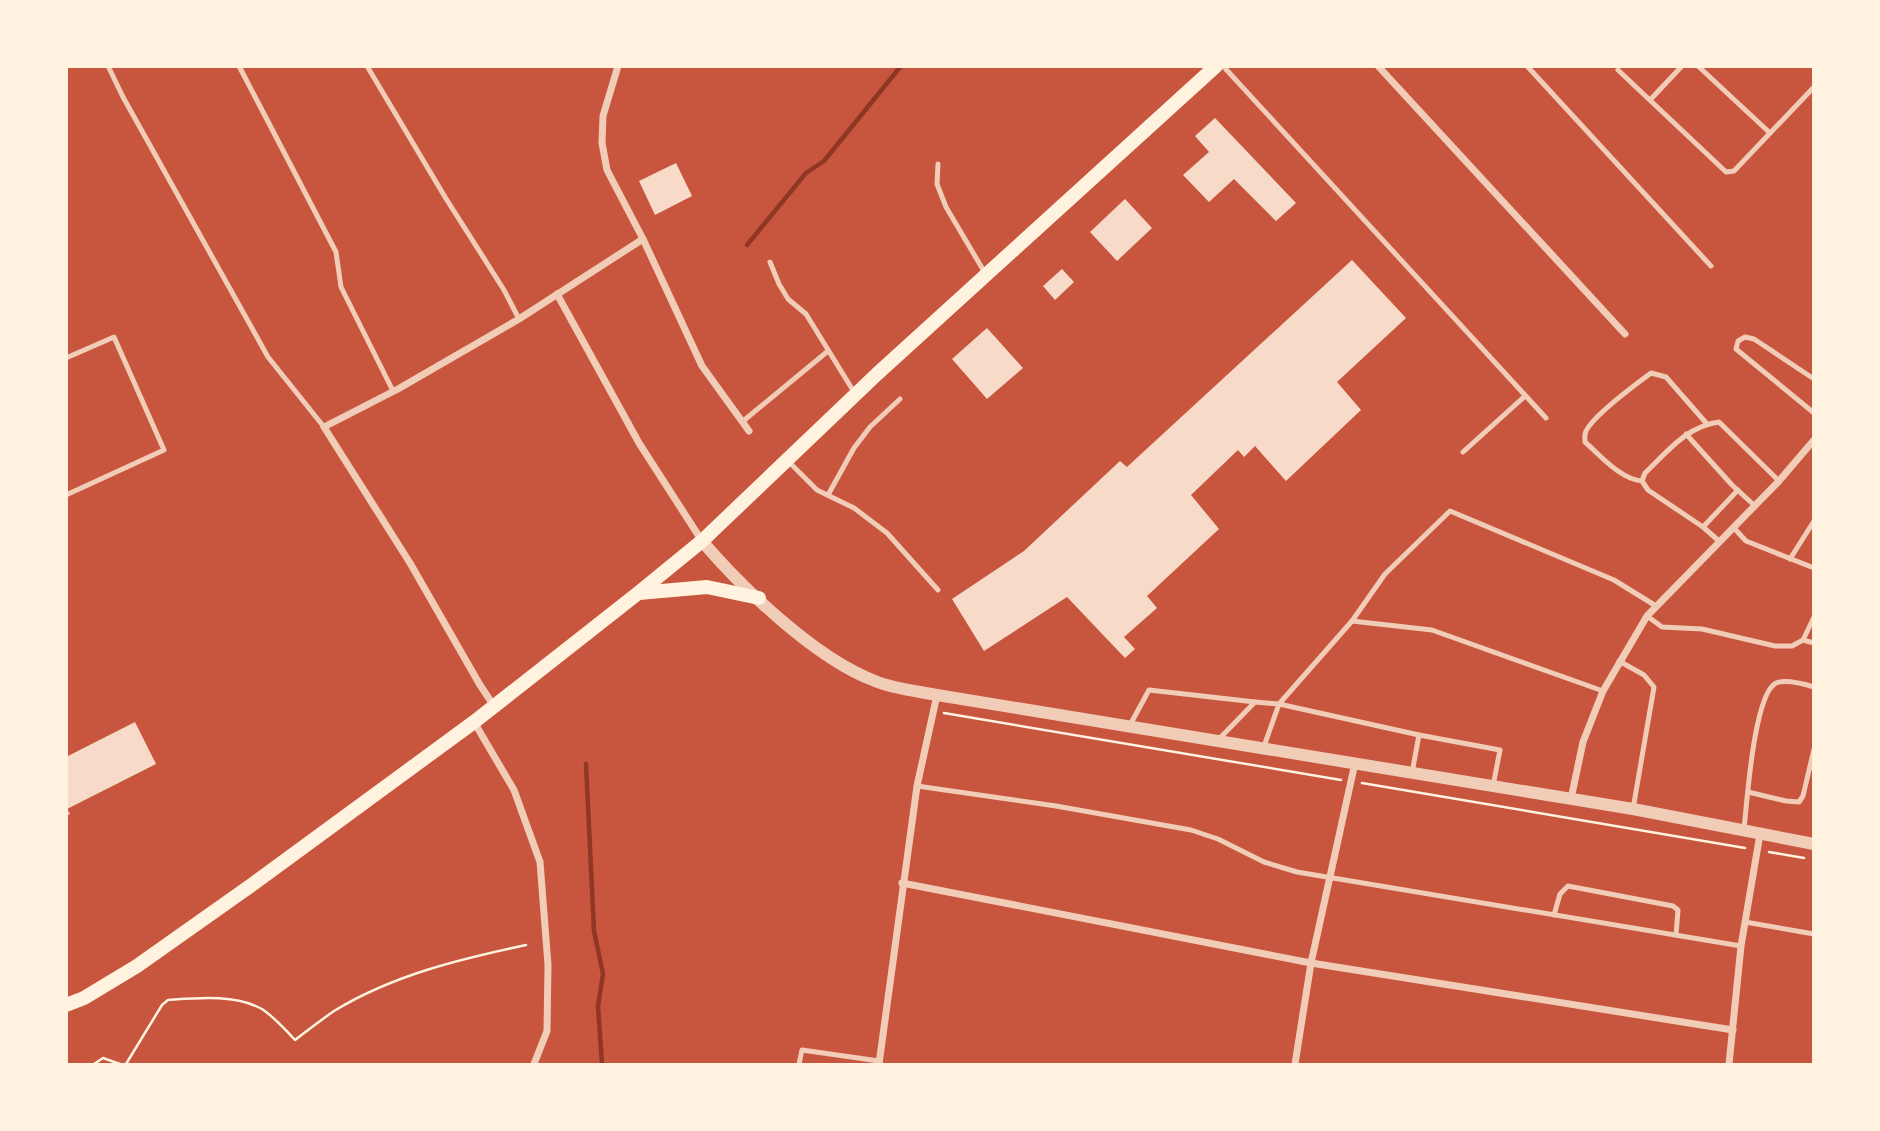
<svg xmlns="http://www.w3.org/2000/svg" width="1880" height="1131" viewBox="0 0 1880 1131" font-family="Figtree,sans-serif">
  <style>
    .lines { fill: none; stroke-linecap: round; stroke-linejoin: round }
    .stream { stroke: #8f3625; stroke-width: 4.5 }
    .building { fill: #f7dbc8 }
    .path { stroke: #fff3e0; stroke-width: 2.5 }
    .service { stroke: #f1ccb7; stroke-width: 5 }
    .minor { stroke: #f1ccb7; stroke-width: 7 }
    .tertiary { stroke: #f1ccb7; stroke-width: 12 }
    .secondary { stroke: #fff3e0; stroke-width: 14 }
  </style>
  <rect width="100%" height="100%" fill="#c8553d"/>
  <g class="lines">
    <g class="stream">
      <path d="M747,245L806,173L824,161L901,66"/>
      <path d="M586,764L594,931L603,974L598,1006L602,1064"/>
    </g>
  </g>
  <g class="building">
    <path d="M1215,118L1296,203L1276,221L1234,179L1209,202L1183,175L1209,152L1195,136Z"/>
    <path d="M676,163L692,196L655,215L639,181Z"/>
    <path d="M1125,199L1152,228L1117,261L1090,232Z"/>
    <path d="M1352,260L1406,318L1337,382L1361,410L1286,481L1255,446L1244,457L1238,450L1191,495L1219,529L1147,596L1157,608L1124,637L1135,649L1125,658L1067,597L984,651L952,599L1024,551L1120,461L1127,467Z"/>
    <path d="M1062,269L1074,282L1055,300L1043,286Z"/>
    <path d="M987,328L1023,368L987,399L952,359Z"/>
    <path d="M135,722L156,764L67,809L70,814L66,816V757Z"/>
  </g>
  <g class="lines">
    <g class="path">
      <path d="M944,713L1341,780"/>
      <path d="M1362,783L1745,848"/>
      <path d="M1769,852L1804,858"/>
      <path d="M94,1064L103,1058L120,1064"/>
      <path d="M126,1064L162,1005L168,1000C197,998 235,994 262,1009C274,1017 285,1029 295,1040C308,1030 321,1020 334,1011C393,975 460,959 526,945"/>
    </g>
    <g class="service">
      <path d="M108,66L123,97L268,357L324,427"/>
      <path d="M239,66L336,252L341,287L393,391"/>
      <path d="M367,66L445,197L504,290L519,319"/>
      <path d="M1223,66L1546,418"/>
      <path d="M1527,66L1711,266"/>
      <path d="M1698,66L1770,133"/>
      <path d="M1618,70L1726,172L1734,171L1814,87"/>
      <path d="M1650,100L1682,66"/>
      <path d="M938,164L937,184L946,207L985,273"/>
      <path d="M770,262L779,284L788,299L806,314L854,392"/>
      <path d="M66,358L114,337L164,450L66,495"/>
      <path d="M1814,379L1754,339L1745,337L1738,341L1736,349L1814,413"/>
      <path d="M742,422L828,351"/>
      <path d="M1686,434L1732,485L1755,506"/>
      <path d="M1463,452L1525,396"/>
      <path d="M789,462L817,490L854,508L887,533L938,590"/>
      <path d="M1642,481C1620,479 1601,456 1585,442C1585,436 1584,436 1586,431C1594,415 1636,384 1651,373L1666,377L1707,424"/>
      <path d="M828,495L854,448L870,427L900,399"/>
      <path d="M1703,527L1738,490"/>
      <path d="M1733,527L1746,541L1814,568"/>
      <path d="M1719,541L1703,527L1648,490L1642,481L1645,473C1667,452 1687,426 1719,422L1779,481"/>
      <path d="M1790,559L1814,521"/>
      <path d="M1647,616L1662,627L1702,629L1775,646H1792L1803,640L1814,617"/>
      <path d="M1352,621L1385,574L1450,511L1614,580L1656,606"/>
      <path d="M1803,640L1814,643"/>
      <path d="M1619,661L1644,675L1654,687L1633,809"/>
      <path d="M1130,725L1149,690L1255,702"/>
      <path d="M1218,740L1255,702L1279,704L1419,735L1500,750L1493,786"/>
      <path d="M1263,749L1279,704L1352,621L1432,630L1603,691"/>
      <path d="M1412,773L1419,735"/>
      <path d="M917,786L1056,806L1191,830L1218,839L1264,862L1297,872L1741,946"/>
      <path d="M1748,792L1786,801L1799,802L1803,796L1814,749"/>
      <path d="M1744,829C1747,802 1754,694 1776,683C1786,679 1804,684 1814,687"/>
      <path d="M1554,915L1560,894L1568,886L1673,906L1678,910L1676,935"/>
      <path d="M1745,922L1814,934"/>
      <path d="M799,1064L802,1050L879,1061"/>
    </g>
    <g class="minor">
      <path d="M618,66L603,116L602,143L607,170L643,239L702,366L749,431"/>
      <path d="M1378,66L1625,334"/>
      <path d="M557,294L639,443L702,541"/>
      <path d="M494,706L480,685L410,563L324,427L398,389L519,319L643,239"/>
      <path d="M474,722L514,790L540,862L548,965L547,1031L534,1064"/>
      <path d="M1571,799L1583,742L1603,691L1647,616L1779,481L1814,440"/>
      <path d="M902,883L1311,963L1733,1030"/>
      <path d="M879,1064L917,786L937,695"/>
      <path d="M1295,1064L1311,963L1355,763"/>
      <path d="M1729,1064L1741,946L1760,834"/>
    </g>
    <path class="tertiary" d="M702,541C742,588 816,659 875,681C894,689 917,691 937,695L1633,809L1814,844"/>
    <g class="secondary">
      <path d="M639,593L707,587L759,598"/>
      <path d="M66,1005L84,998L137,966L253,884L474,722L637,594L702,541L877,374L1216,66"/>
    </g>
  </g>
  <rect width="1880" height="1131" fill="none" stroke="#fff3e0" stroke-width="136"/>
</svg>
